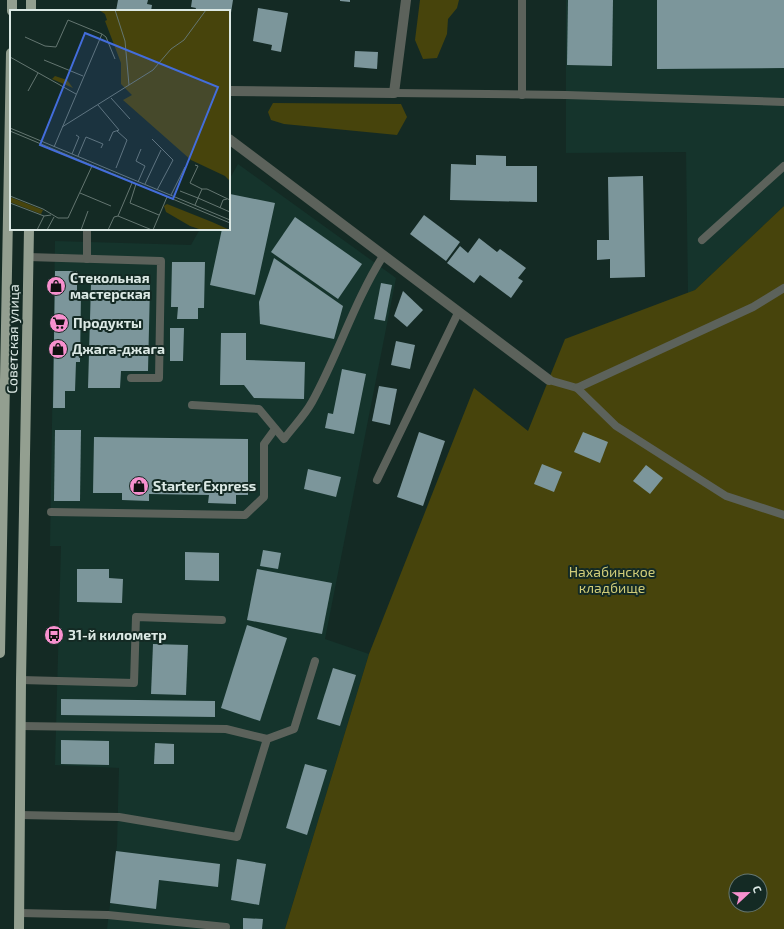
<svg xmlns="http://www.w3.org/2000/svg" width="784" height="929" viewBox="0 0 784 929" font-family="'Exo 2',sans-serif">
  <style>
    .built { fill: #15342c }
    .green { fill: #47440c; fill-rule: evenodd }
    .building { fill: #7c969b }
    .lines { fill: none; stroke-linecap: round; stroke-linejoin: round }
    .lane { stroke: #5c625b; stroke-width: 8 }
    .street { stroke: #5c625b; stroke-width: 10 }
    .primary { stroke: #939f90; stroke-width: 10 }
    .labels { text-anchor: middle; stroke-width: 4; stroke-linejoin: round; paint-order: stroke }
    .poi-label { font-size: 14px; font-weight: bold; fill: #dce9e5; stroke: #142a24; text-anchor: start }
    .street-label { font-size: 14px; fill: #dce9e5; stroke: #142a24 }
    .park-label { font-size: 14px; fill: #d0cc79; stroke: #142a24 }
    .inset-road { fill: none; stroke: #647671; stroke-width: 1 }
    .view { fill: #436ddb; fill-opacity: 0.15; stroke: #436ddb; stroke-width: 2 }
    .inset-edge { fill: none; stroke: #dce9e5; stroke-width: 2 }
  </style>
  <rect width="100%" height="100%" fill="#142a24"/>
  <g class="built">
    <path d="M566,0H784V206L695,290L688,293L686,152L566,153Z"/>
    <path d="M238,164L396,278L325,639L369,654L285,929H107L117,845L119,768L55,765L61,546H50L55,241L191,245L200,229H229V180Z"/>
  </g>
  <g class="green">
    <path d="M420,0H459L457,8L448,19L447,34L437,58L423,59L415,40Z"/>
    <path d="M273,103L401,104L407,117L397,135L284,124L271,120L268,112Z"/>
    <path d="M784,206V929H285L369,654L474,388L528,431L565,339L695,290ZM736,881H760V905H736Z"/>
  </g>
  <g class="building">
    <path d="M118,0H148L147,4L152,5L151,11H116Z"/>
    <path d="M192,0H233L230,19L229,11H195L196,8L191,7Z"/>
    <path d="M340,0H350V2L340,1Z"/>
    <path d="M568,0H613L612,66L567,65Z"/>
    <path d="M657,0H784V68L657,69Z"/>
    <path d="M258,8L288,13L281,52L271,50L272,45L253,41Z"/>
    <path d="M355,51L378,52L377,69L354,67Z"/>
    <path d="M476,155L506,156V166H537V202L450,200L451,164L476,165Z"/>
    <path d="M643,176L645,277L610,278V259L597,260V240H609L608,177Z"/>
    <path d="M230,194L275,203L255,295L210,285L222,229H229Z"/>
    <path d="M424,215L460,242L446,261L410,234Z"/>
    <path d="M295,217L362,264L338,299L271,252Z"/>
    <path d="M479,238L497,252L500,249L526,268L518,278L523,281L511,298L480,275L474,283L447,263L460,246L468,253Z"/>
    <path d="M274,258L343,306L334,339L260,324L259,302Z"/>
    <path d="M172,262H205L204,308H198V319H177L178,307H171Z"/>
    <path d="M55,271H77V293H81L80,362H76L75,391H65V408H53Z"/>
    <path d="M381,283L392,285L385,321L374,319Z"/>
    <path d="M91,284L150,285L148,371H121L120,388H88Z"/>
    <path d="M403,291L423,310L407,327L394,316Z"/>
    <path d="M170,328H184L183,361H170Z"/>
    <path d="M221,333H246V360L305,362L304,399L254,398L244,385H220Z"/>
    <path d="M396,341L415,345L410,369L391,365Z"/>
    <path d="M342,369L366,374L354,434L325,428L328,413L333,414Z"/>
    <path d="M379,386L397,389L390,425L372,421Z"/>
    <path d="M55,430H81L80,501H54Z"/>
    <path d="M419,432L445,441L423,506L397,497Z"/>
    <path d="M583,432L608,442L600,463L574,452Z"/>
    <path d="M94,437L248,439V495H236V504L208,503L209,495L149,494V501L122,500V493H93Z"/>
    <path d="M542,464L562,472L554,492L534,484Z"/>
    <path d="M646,465L663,478L650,494L633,481Z"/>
    <path d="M308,469L341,477L336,497L304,489Z"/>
    <path d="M263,550L281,553L278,569L260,566Z"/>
    <path d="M185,552L219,553V581L185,580Z"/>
    <path d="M77,569H109V578L123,579L122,603L77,602Z"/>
    <path d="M257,569L332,583L322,634L247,620Z"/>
    <path d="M247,625L287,638L260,721L221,708Z"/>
    <path d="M153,644L188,645L186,695L151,694Z"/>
    <path d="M333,668L356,675L340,726L317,719Z"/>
    <path d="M61,699L215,701V717L61,715Z"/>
    <path d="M61,740L109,741V765L61,764Z"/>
    <path d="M155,743L174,744V764H154Z"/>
    <path d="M305,764L327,770L307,835L286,828Z"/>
    <path d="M116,851L220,864L218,887L159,880L156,909L110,903Z"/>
    <path d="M237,859L266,864L259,905L231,900Z"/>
    <path d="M243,918L263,919L262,929H243Z"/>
  </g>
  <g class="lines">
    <g class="lane">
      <path d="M394,93L566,95L784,102"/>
      <path d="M522,95V0"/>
      <path d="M702,240L784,166"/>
      <path d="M28,257L161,261L159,378H131"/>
      <path d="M87,259V229"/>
      <path d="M549,380L577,388L753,307L784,288"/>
      <path d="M577,388L616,426L726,496L784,515"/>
      <path d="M192,405L259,409L284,439C293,427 305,415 312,402C338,355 354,302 383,256"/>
      <path d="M377,480L458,313"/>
      <path d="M51,512L245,515L264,497V444L275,429"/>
      <path d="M21,680L134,683L136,617L222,620"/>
      <path d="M21,726L226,729L267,739"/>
      <path d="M20,815L119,817L237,837L267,739L294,729L315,661"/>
      <path d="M20,913L108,915L226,927"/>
    </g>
    <g class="street">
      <path d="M229,91L394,93L406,0"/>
      <path d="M229,139L549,380"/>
    </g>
    <g class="primary">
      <path d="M12,11V0"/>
      <path d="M31,11V0"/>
      <path d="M0,653L11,53"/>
      <path d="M19,929L21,680L29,229"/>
    </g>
  </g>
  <defs>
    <symbol id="shop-disc" viewBox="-11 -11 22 22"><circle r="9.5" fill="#f790ce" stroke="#142a24"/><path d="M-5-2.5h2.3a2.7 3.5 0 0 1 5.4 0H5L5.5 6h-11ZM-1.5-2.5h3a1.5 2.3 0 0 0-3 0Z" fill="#111"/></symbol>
    <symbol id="supermarket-disc" viewBox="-11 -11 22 22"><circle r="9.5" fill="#f790ce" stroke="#142a24"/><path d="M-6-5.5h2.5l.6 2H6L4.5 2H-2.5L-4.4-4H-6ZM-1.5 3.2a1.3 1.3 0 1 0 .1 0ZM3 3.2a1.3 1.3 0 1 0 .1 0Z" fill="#111"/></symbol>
    <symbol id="bus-disc" viewBox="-11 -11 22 22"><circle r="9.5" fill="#f790ce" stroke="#142a24"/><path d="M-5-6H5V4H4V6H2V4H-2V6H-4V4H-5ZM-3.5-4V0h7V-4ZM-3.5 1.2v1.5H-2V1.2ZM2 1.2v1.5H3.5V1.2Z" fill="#111"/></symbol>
  </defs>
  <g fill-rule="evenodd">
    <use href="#shop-disc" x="45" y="275" width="22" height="22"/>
    <use href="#supermarket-disc" x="48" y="312" width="22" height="22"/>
    <use href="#shop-disc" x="47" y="338" width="22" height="22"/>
    <use href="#shop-disc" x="128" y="475" width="22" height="22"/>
    <use href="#bus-disc" x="43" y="624" width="22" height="22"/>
  </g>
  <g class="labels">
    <g class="poi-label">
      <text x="70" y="283">Стекольная<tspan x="70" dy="16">мастерская</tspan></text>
      <text x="73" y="328">Продукты</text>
      <text x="72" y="354">Джага-джага</text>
      <text x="153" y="491">Starter Express</text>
      <text x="68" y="640">31-й километр</text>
    </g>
    <g class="street-label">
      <text transform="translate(13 339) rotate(-89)" y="5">Советская улица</text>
    </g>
    <g class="park-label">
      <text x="612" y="577">Нахабинское<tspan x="612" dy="16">кладбище</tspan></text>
    </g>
  </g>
  <g transform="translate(10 10)">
    <rect width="220" height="220" fill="#142a24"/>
    <path d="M89,0H220V171L215,166L181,150L113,90L122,85L111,74V53L95,11L97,10L95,4ZM45,66L57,70L63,78L42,69ZM0,187L33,200L31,204L0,192ZM157,194L202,212L220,220H192L180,216L156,202L154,196Z" fill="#47440c"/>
    <path class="inset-road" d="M92,24L96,27L105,49M15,27L35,36L46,37L58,10L92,24L44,137M0,47L66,84M34,50L73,66M119,75L143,60L161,39L174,30L196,0M18,81L28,63M101,88L120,109M88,95L109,120L103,122L99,131M52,117L119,75L115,31L105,0M0,118L220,210M0,121L220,213M142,129L163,150L147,180M62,144L69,127L66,125M68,146L76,127L93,134L91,138M185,155L188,156L180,173L192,179M106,158L117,130L107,121M128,172L135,156L126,151L131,139M122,173L108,206L142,220M126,174L120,193L149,205M135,174L151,140M170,181L188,188L185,195M70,183L101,196M161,185L175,157M0,186L33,199L48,208H58L82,156M220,190L197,179H192L188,188L220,202M0,193L34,206M210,198L213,190L217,189M27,220L34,206L41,205M37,220L44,207M71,220L78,201M98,220L104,207L108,206M143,220L157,187"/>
    <path class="view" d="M75,23L208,77L163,189L30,135Z"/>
    <rect width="220" height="220" class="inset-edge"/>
  </g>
  <g transform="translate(748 893) rotate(68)"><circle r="19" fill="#142a24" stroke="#647671"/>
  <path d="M0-3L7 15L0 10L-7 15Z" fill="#f790ce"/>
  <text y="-6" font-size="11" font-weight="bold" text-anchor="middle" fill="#dce9e5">С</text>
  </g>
</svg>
